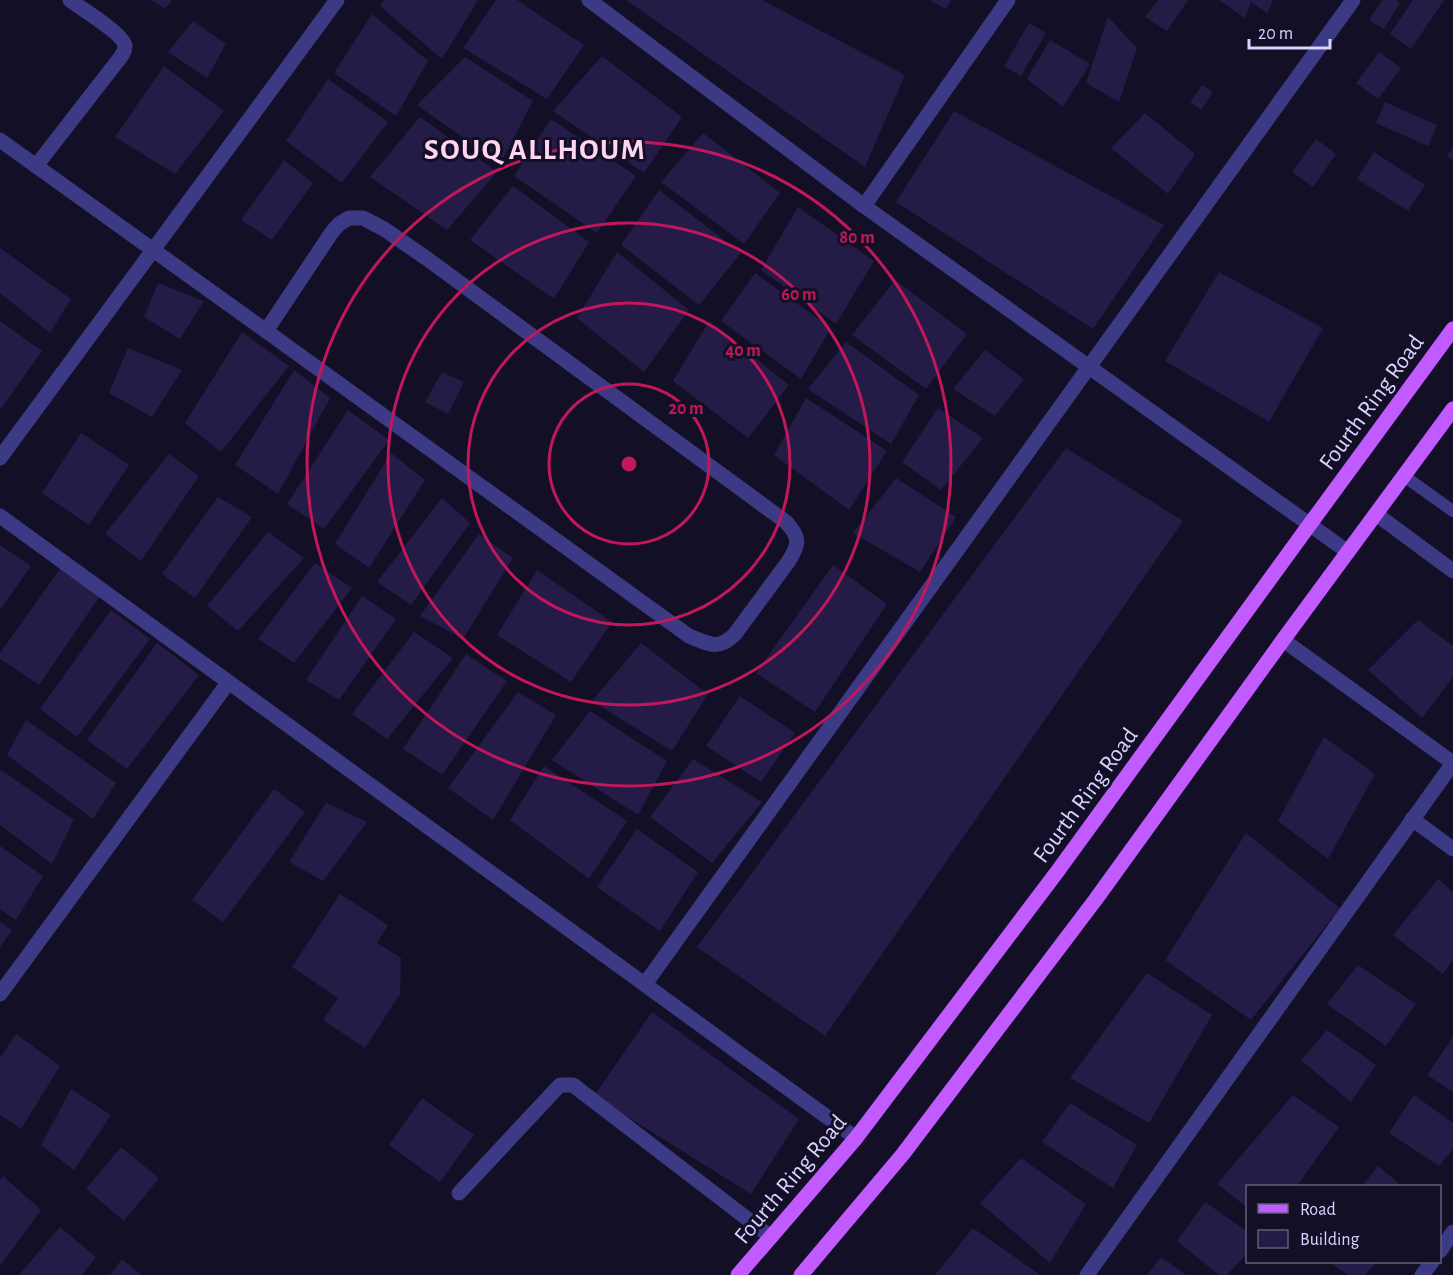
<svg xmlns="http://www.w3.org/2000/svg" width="1453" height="1275" viewBox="0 0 1453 1275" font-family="'Alegreya Sans',sans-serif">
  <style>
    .building { fill: #241b47 }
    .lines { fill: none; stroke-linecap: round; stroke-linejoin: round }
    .service { stroke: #3d3a85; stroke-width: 12 }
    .minor { stroke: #3d3a85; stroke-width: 15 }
    .primary { stroke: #c25bff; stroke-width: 15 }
    .ring { fill: none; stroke: #c2185b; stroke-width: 3 }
    .labels { text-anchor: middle; stroke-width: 6; stroke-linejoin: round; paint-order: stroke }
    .street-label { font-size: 24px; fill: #d9d4ff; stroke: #130f26 }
    .district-label { font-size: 30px; font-weight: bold; letter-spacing: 1.5px; fill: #ffd6f0; stroke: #130f26 }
    .centre { fill: #c2185b; stroke: #130f26; stroke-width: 3 }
    .ring-label { font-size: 18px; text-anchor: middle; font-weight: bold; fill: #c2185b; stroke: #130f26; stroke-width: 6; stroke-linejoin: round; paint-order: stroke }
  </style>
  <rect width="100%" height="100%" fill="#130f26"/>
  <g class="building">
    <path d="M151,0H172L165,9Z"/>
    <path d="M384,0H478L442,59L380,6Z"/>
    <path d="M496,0H517L584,45L547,99L463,48Z"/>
    <path d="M626,0H762L905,75L865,167Z"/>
    <path d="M929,0H951L946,9Z"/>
    <path d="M1158,0H1188L1167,31L1145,17Z"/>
    <path d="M1219,0H1271L1273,1L1267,13L1251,2L1245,18Z"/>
    <path d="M1382,0H1396L1400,3L1384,29L1369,20Z"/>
    <path d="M1413,0H1444L1411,49L1390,34Z"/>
    <path d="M372,14L428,61L396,116L334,73Z"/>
    <path d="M1108,17L1137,48L1119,102L1086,83Z"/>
    <path d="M193,21L226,44L207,78L168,52Z"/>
    <path d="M1029,23L1046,33L1021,76L1004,66Z"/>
    <path d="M1050,40L1090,64L1063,107L1027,79Z"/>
    <path d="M1379,52L1401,68L1378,99L1356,83Z"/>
    <path d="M602,56L682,117L644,173L553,111Z"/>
    <path d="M465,57L533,101L500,164L417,105Z"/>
    <path d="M164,66L224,111L175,174L115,137Z"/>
    <path d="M328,79L388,122L342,183L286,141Z"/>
    <path d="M1202,85L1213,92L1201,110L1190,102Z"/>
    <path d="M1385,102L1437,125L1428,146L1376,123Z"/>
    <path d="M954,111L1164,225L1093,329L896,202Z"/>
    <path d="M1145,113L1195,154L1168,194L1111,148Z"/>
    <path d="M420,117L497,172L447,230L370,177Z"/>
    <path d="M551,119L636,176L597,233L514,176Z"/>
    <path d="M703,133L780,193L744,244L661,182Z"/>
    <path d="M1316,139L1336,154L1313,187L1292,172Z"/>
    <path d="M1453,146V160L1447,157Z"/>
    <path d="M1374,152L1425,185L1408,211L1357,179Z"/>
    <path d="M284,160L313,183L272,240L241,220Z"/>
    <path d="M513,186L589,242L554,299L470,240Z"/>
    <path d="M659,190L741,253L699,305L621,245Z"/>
    <path d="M798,207L874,261L836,324L761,270Z"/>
    <path d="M0,248L71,299L50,333L0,293Z"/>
    <path d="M617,252L689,310L644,372L577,318Z"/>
    <path d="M1219,272L1323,328L1269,422L1165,361Z"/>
    <path d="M755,273L831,328L801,379L721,321Z"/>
    <path d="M895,280L967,334L926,389L852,335Z"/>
    <path d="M158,283L204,301L180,339L144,317Z"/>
    <path d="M0,321L42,351L0,410Z"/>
    <path d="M709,321L789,385L748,438L673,381Z"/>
    <path d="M242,332L289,366L221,452L185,423Z"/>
    <path d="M846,342L919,395L891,444L808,389Z"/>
    <path d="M128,348L182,370L152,417L109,393Z"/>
    <path d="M985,350L1024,379L995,416L953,389Z"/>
    <path d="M294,370L330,398L278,494L235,465Z"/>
    <path d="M442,372L464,382L448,414L425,402Z"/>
    <path d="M806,398L887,451L849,510L774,455Z"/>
    <path d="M938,408L983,438L941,490L902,462Z"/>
    <path d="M348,410L389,440L324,529L287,504Z"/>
    <path d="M81,433L129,465L89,525L42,493Z"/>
    <path d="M1066,448L1183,521L825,1036L697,947Z"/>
    <path d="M391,453L425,480L369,568L335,544Z"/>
    <path d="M169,454L199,476L141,561L105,534Z"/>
    <path d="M896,478L956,517L920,572L853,533Z"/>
    <path d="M218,497L252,517L195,598L162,574Z"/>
    <path d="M442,498L470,523L411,605L377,582Z"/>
    <path d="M268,532L304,558L238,631L207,606Z"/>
    <path d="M479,534L513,558L463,639L420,616Z"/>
    <path d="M0,545L31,566L0,610Z"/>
    <path d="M315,563L352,588L294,663L258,639Z"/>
    <path d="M833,565L887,604L815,712L756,673Z"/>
    <path d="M60,569L100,596L39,685L0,659V653Z"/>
    <path d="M537,570L612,622L571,682L497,635Z"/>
    <path d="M362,596L396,619L339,700L306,680Z"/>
    <path d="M111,610L150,639L77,737L40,709Z"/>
    <path d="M1418,620L1453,646V677L1422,718L1368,670Z"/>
    <path d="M414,632L453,658L387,739L352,714Z"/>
    <path d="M157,643L199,675L127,769L87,740Z"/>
    <path d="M641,643L708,694L672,751L592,701Z"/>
    <path d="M466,654L507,681L442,775L403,749Z"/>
    <path d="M518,692L556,715L493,820L448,788Z"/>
    <path d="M740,696L795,733L761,782L706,746Z"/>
    <path d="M590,711L667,761L638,815L552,760Z"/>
    <path d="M26,720L116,783L93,819L7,755Z"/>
    <path d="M1324,737L1375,774L1328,859L1278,821Z"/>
    <path d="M693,759L762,802L712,863L650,817Z"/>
    <path d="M544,766L627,821L589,879L510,820Z"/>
    <path d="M1,770L74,820L52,864L0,825V772Z"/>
    <path d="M274,789L305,812L223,922L192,900Z"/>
    <path d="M326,803L367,822L323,881L289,862Z"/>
    <path d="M637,829L698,872L660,931L597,887Z"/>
    <path d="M1246,833L1340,908L1251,1020L1165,960Z"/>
    <path d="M0,846L43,876L16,920L0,909Z"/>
    <path d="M1438,879L1453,892V960L1443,974L1393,935Z"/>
    <path d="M340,894L388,925L377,943L401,958L400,994L365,1048L323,1020L338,998L292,967Z"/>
    <path d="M0,922L12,930L0,947Z"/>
    <path d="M1358,965L1416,1004L1386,1046L1327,1004Z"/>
    <path d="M1147,973L1212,1015L1149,1123L1070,1078Z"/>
    <path d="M652,1012L799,1119L751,1194L594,1096Z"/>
    <path d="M1327,1030L1376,1065L1351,1102L1301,1060Z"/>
    <path d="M16,1034L60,1066L21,1129L0,1115V1058Z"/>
    <path d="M1453,1037V1092L1427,1075Z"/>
    <path d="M71,1089L111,1115L74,1170L41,1145Z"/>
    <path d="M1293,1095L1339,1127L1297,1186H1248V1208L1217,1184Z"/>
    <path d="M1414,1095L1453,1123V1149L1439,1166L1389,1133Z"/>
    <path d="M422,1098L474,1135L440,1182L389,1145Z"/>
    <path d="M1070,1103L1137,1145L1113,1188L1042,1142Z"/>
    <path d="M121,1147L159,1178L124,1221L86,1189Z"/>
    <path d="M1021,1158L1086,1204L1050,1263L980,1203Z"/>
    <path d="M1378,1166L1402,1186H1362Z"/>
    <path d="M3,1176L41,1210L0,1266V1180Z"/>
    <path d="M1205,1202L1248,1232V1253L1227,1275H1219L1177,1241Z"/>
    <path d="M60,1227L96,1257L82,1275H19Z"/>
    <path d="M973,1228L1039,1274V1275H935Z"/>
    <path d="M1161,1257L1186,1275H1147Z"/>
    <path d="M122,1259L141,1275H110Z"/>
    <path d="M1329,1262H1377L1365,1275H1348Z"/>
  </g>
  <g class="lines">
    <path class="service" d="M1404,476L1453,511"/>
    <g class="minor">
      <path d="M589,0L864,206L1348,552"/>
      <path d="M0,140L266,331"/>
      <path d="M36,166L116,63C120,58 125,53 125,46C124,34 80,8 70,0"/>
      <path d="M864,206L1008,0"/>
      <path d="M349,218H363L384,229L426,258L786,522C801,538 799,545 788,562L735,634C718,651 709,644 689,636L266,331L332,232L339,224Z"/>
      <path d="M0,458L337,0"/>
      <path d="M1376,514L1453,571"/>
      <path d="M0,516L856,1138"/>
      <path d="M1283,640L1453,763"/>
      <path d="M1412,819L1453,849"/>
      <path d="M645,984L1353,0"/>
      <path d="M0,994L228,683"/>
      <path d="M459,1193L560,1085H573L771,1237"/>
      <path d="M1440,1251L1453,1232"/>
      <path d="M1087,1275L1453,763"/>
      <path d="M1422,1275L1432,1262"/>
    </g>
    <g class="primary">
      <path d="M738,1275L856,1138L1057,872L1310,524L1453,329"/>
      <path d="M801,1275L903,1154L1096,899L1283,640L1453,409"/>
    </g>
  </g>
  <g class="ring">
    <circle cx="629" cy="464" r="80"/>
    <circle cx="629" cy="464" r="161"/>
    <circle cx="629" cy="464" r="241"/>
    <circle cx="629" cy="464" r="322"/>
  </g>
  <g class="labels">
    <g class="street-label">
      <text transform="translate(1371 402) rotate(-54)" y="8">Fourth Ring Road</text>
      <text transform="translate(1085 795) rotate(-54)" y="8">Fourth Ring Road</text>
      <text transform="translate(790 1179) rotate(-50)" y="8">Fourth Ring Road</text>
    </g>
    <g class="district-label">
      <text x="535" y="159">SOUQ ALLHOUM</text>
    </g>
  </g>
  <circle cx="629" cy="464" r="9" class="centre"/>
  <g class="ring-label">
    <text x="857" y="243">80 m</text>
    <text x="799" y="300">60 m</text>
    <text x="743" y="356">40 m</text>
    <text x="686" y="414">20 m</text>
  </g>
  <rect x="1246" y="1185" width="195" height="78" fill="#130f26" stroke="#625e7d" stroke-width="1.5"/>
  <rect x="1258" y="1204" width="30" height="9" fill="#c25bff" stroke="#625e7d" stroke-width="1.5"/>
  <text x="1300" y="1215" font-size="18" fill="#d9d4ff">Road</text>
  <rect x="1258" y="1230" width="30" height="18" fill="#241b47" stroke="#625e7d" stroke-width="1.5"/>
  <text x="1300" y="1245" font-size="18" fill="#d9d4ff">Building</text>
  <path d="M1249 39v9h81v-9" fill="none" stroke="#d9d4ff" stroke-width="3"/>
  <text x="1258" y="39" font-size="18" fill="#d9d4ff" stroke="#130f26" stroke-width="4.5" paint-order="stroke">20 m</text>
</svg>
